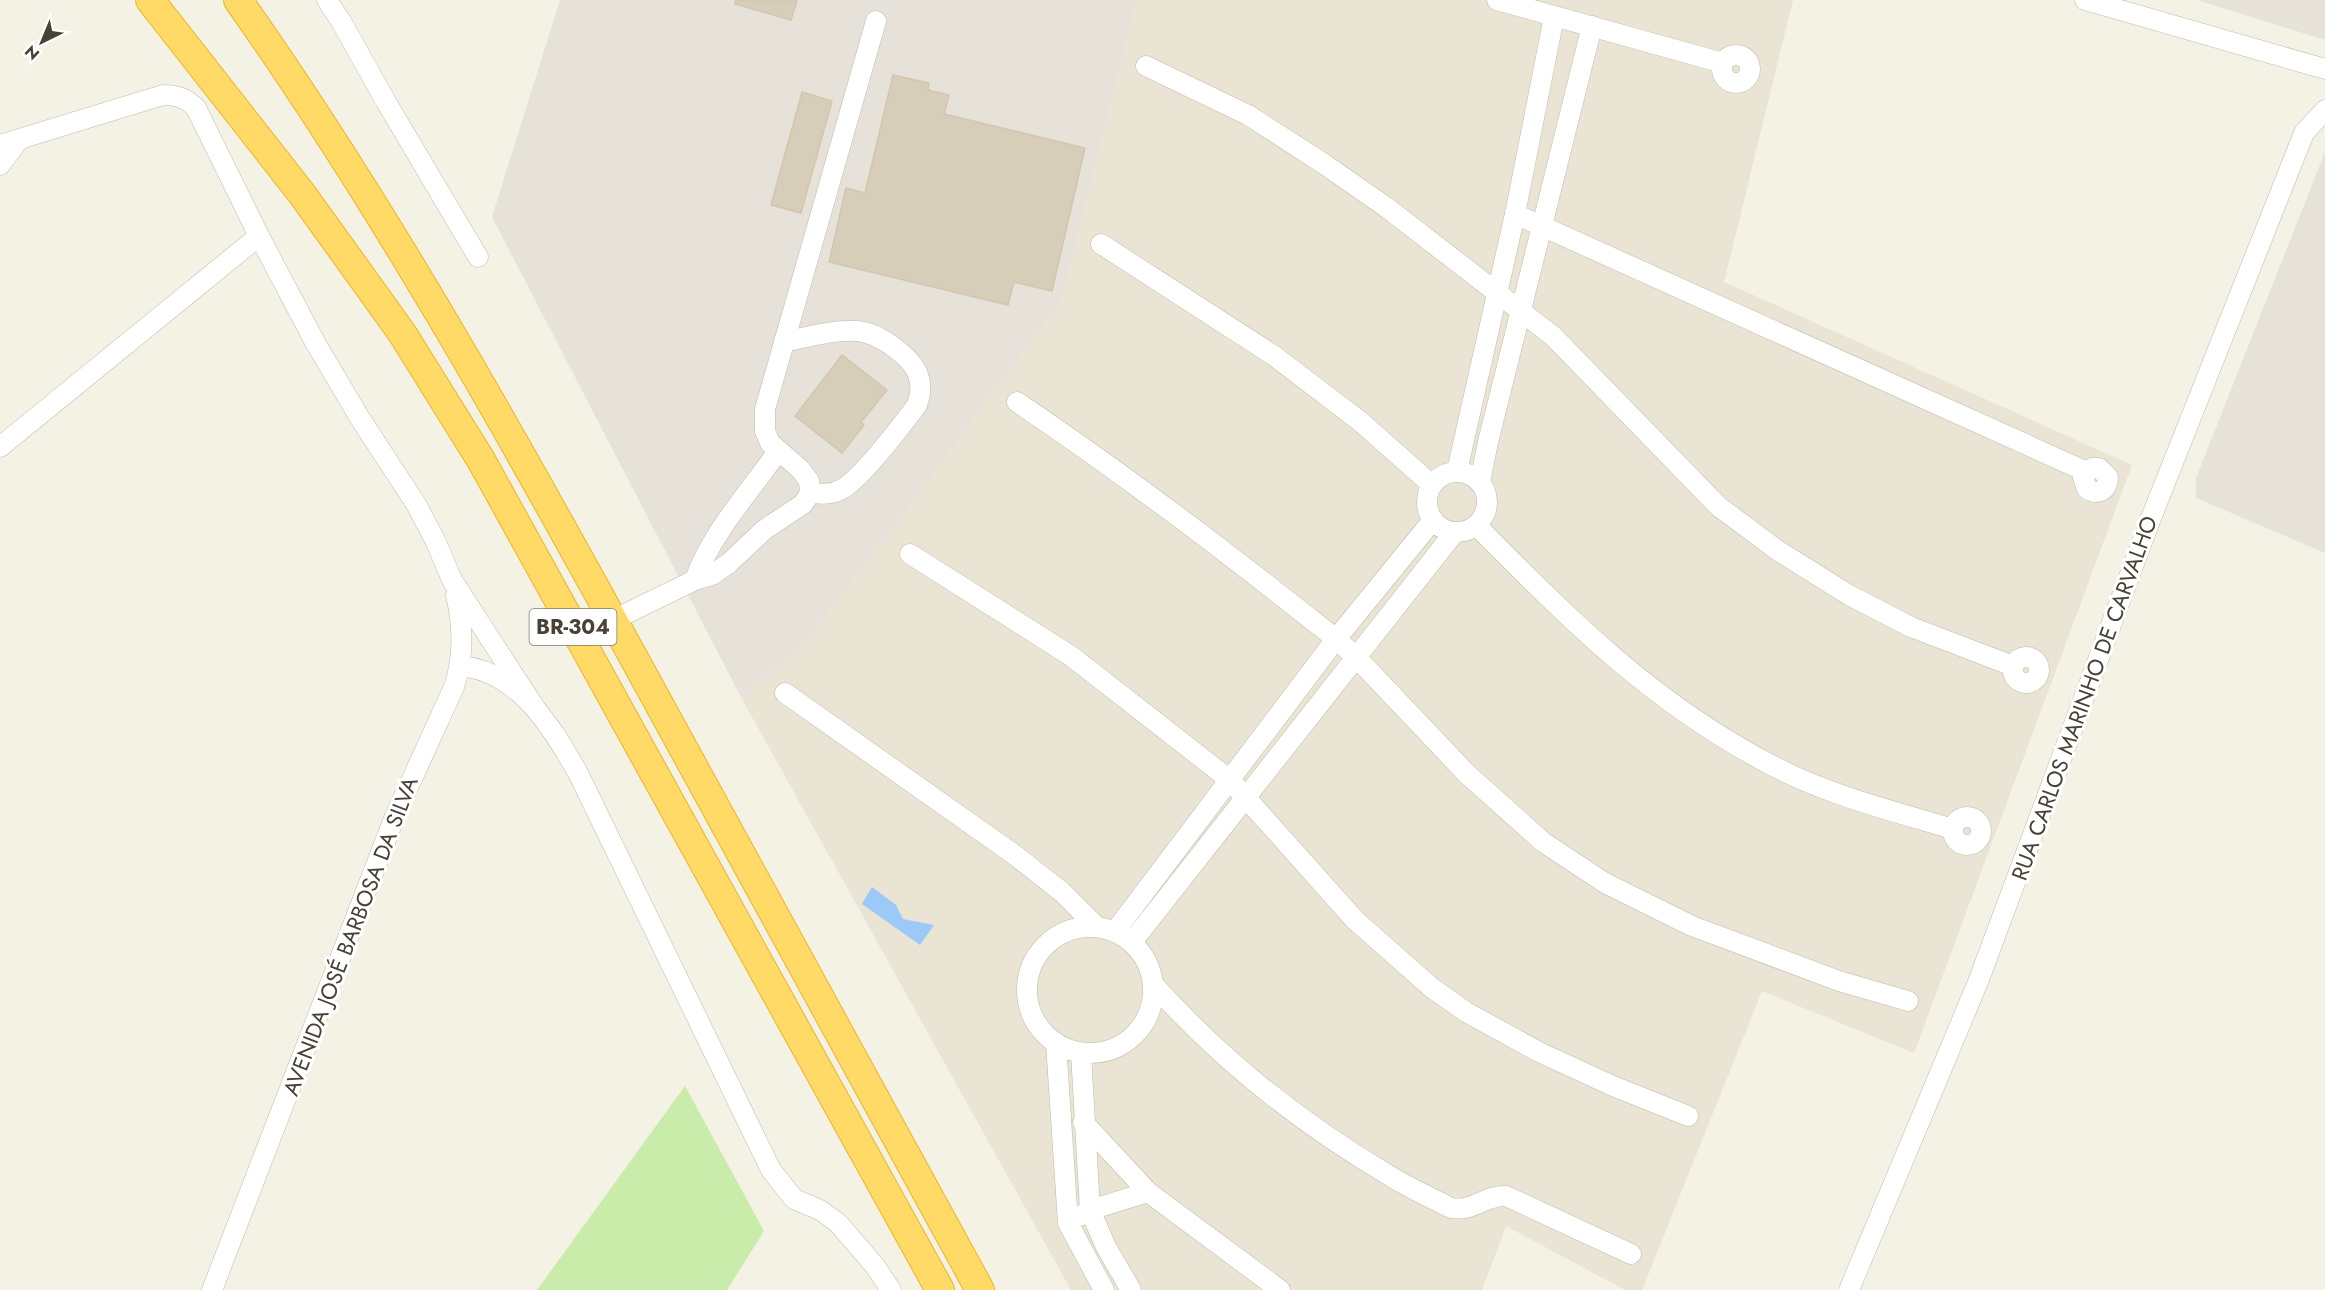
<svg xmlns="http://www.w3.org/2000/svg" width="2325" height="1290" viewBox="0 0 2325 1290" font-family="Jost,sans-serif">
  <style>
    .residential { fill: #e9e4d3 }
    .industrial { fill: #e6e2da }
    .green { fill: #c9ecaa }
    .water { fill: #9cc9f7 }
    .building { fill: #d7ceba; stroke: #d2c7ac; stroke-width: 1.5 }
    .lines { fill: none; stroke-linecap: round; stroke-linejoin: round }
    .minor-casing { stroke: #c1baa7; stroke-width: 21 }
    .highway-casing { stroke: #ebb529; stroke-width: 30 }
    .minor { stroke: #fff; stroke-width: 20 }
    .highway { stroke: #ffda66; stroke-width: 28 }
    .labels { text-anchor: middle; stroke-width: 6; stroke-linejoin: round; paint-order: stroke }
    .shield { fill: #fff; stroke: #7e7b71; stroke-width: 1.5 }
    .shield-label { font-size: 21px; font-weight: bold; fill: #474234 }
    .street-label { font-size: 22px; fill: #474234; stroke: #fff }
  </style>
  <rect width="100%" height="100%" fill="#f4f1e5"/>
  <path class="residential" d="M1137,0H1793L1724,282L2132,465L1914,1053L1762,991L1642,1290H1625L1506,1226L1482,1290H1071L742,699L806,641L888,536L1062,300Z"/>
  <g class="industrial">
    <path d="M560,0H1137L1062,300L888,536L806,641L742,699L492,217Z"/>
    <path d="M2197,0H2325V40Z"/>
    <path d="M2325,152V553L2196,498V478Z"/>
  </g>
  <path class="green" d="M685,1086L764,1231L727,1290H537Z"/>
  <path class="water" d="M872,887L896,905L903,919L934,925L920,945L862,904Z"/>
  <g class="building">
    <path d="M736,0H797L791,20L735,4Z"/>
    <path d="M893,75L929,83L928,90L949,95L944,114L1085,148L1052,291L1014,282L1008,305L829,262L846,188L865,193Z"/>
    <path d="M802,92L832,101L801,213L771,205Z"/>
    <path d="M842,355L887,390L861,422L864,425L842,453L795,416Z"/>
  </g>
  <g class="lines">
    <defs>
      <g id="minor">
        <path d="M327,0L342,23L385,100L478,257"/>
        <path d="M1497,0L1723,63"/>
        <path d="M2085,0L2325,69"/>
        <circle cx="1736" cy="69" r="14"/>
        <path d="M1146,66L1248,115L1324,164L1386,207L1553,336L1718,506L1777,550L1849,595L1911,627L2013,666"/>
        <path d="M0,145L163,95C177,95 186,98 196,108L259,236L316,344L361,420L416,504L435,540L452,580L535,708"/>
        <path d="M0,165L18,141"/>
        <path d="M1515,214L2087,472L2092,468H2099L2108,477C2108,490 2099,496 2087,489L2083,477L2087,472"/>
        <path d="M1101,244L1273,355L1361,422L1432,485"/>
        <path d="M784,342C808,337 834,329 858,331C879,333 914,358 919,378C922,388 920,395 917,405C902,425 862,478 842,489C831,495 822,494 810,493"/>
        <path d="M1017,402C1127,476 1232,556 1336,639L1356,657L1467,774L1543,842L1605,883L1692,926L1839,981L1908,1001"/>
        <path d="M0,447L259,236"/>
        <path d="M1457,471L1515,214L1554,17"/>
        <circle cx="1457" cy="502" r="30"/>
        <path d="M1480,482L1488,442L1592,26"/>
        <path d="M1477,526C1571,621 1655,706 1777,768C1832,796 1893,811 1953,829"/>
        <path d="M910,554L1071,656L1230,780L1355,920L1432,988L1466,1012L1539,1052L1613,1086L1688,1116"/>
        <path d="M695,580C710,535 751,490 778,451"/>
        <path d="M613,620L695,580L712,575L729,563L764,530L803,504L810,493L809,481L800,469L770,443L765,431V409L876,21"/>
        <circle cx="2026" cy="670" r="13"/>
        <path d="M461,666C519,672 552,727 578,773L771,1170L794,1199L820,1210L838,1223L875,1266L891,1290"/>
        <path d="M785,693L1012,853L1062,892L1097,927"/>
        <circle cx="1967" cy="831" r="14"/>
        <circle cx="1090" cy="990" r="63"/>
        <path d="M1116,930L1336,639L1433,520"/>
        <path d="M1132,942L1454,533"/>
        <path d="M1153,984C1221,1060 1302,1124 1390,1176C1409,1188 1430,1197 1451,1208C1474,1212 1484,1195 1506,1196L1631,1254"/>
        <path d="M1056,1043L1068,1223L1104,1290"/>
        <path d="M1081,1053L1090,1210L1106,1247L1131,1290"/>
        <path d="M1083,1122L1148,1192L1280,1290"/>
        <path d="M1080,1216L1090,1210L1148,1192"/>
        <path d="M212,1290L395,816L454,687C464,657 463,625 456,595"/>
        <path d="M1849,1290L1978,982L2151,518L2304,133L2325,110"/>
      </g>
      <g id="highway">
        <path d="M150,0L302,194L402,333L481,460L940,1290"/>
        <path d="M238,0C393,220 524,457 653,693C762,892 871,1091 980,1290"/>
      </g>
    </defs>
    <use href="#minor" class="minor-casing"/>
    <use href="#highway" class="highway-casing"/>
    <use href="#minor" class="minor"/>
    <use href="#highway" class="highway"/>
  </g>
  <g class="labels">
    <rect class="shield" x="529.5" y="609" width="87" height="36" rx="4.5"/>
    <g class="shield-label">
      <text x="573" y="634">BR-304</text>
    </g>
    <g class="street-label">
      <text transform="translate(2084 698) rotate(-70)" y="8">RUA CARLOS MARINHO DE CARVALHO</text>
      <text transform="translate(350 936) rotate(-69)" y="8">AVENIDA JOSÉ BARBOSA DA SILVA</text>
    </g>
  </g>
  <g transform="translate(42 42) rotate(223)" stroke="#ffffff" stroke-width="4.5" paint-order="stroke">
  <path d="M0-4.5L10 22L0 15L-10 22Z" fill="#474234"/>
  <text y="-9" font-size="16" font-weight="bold" text-anchor="middle" fill="#474234">N</text>
  </g>
</svg>
